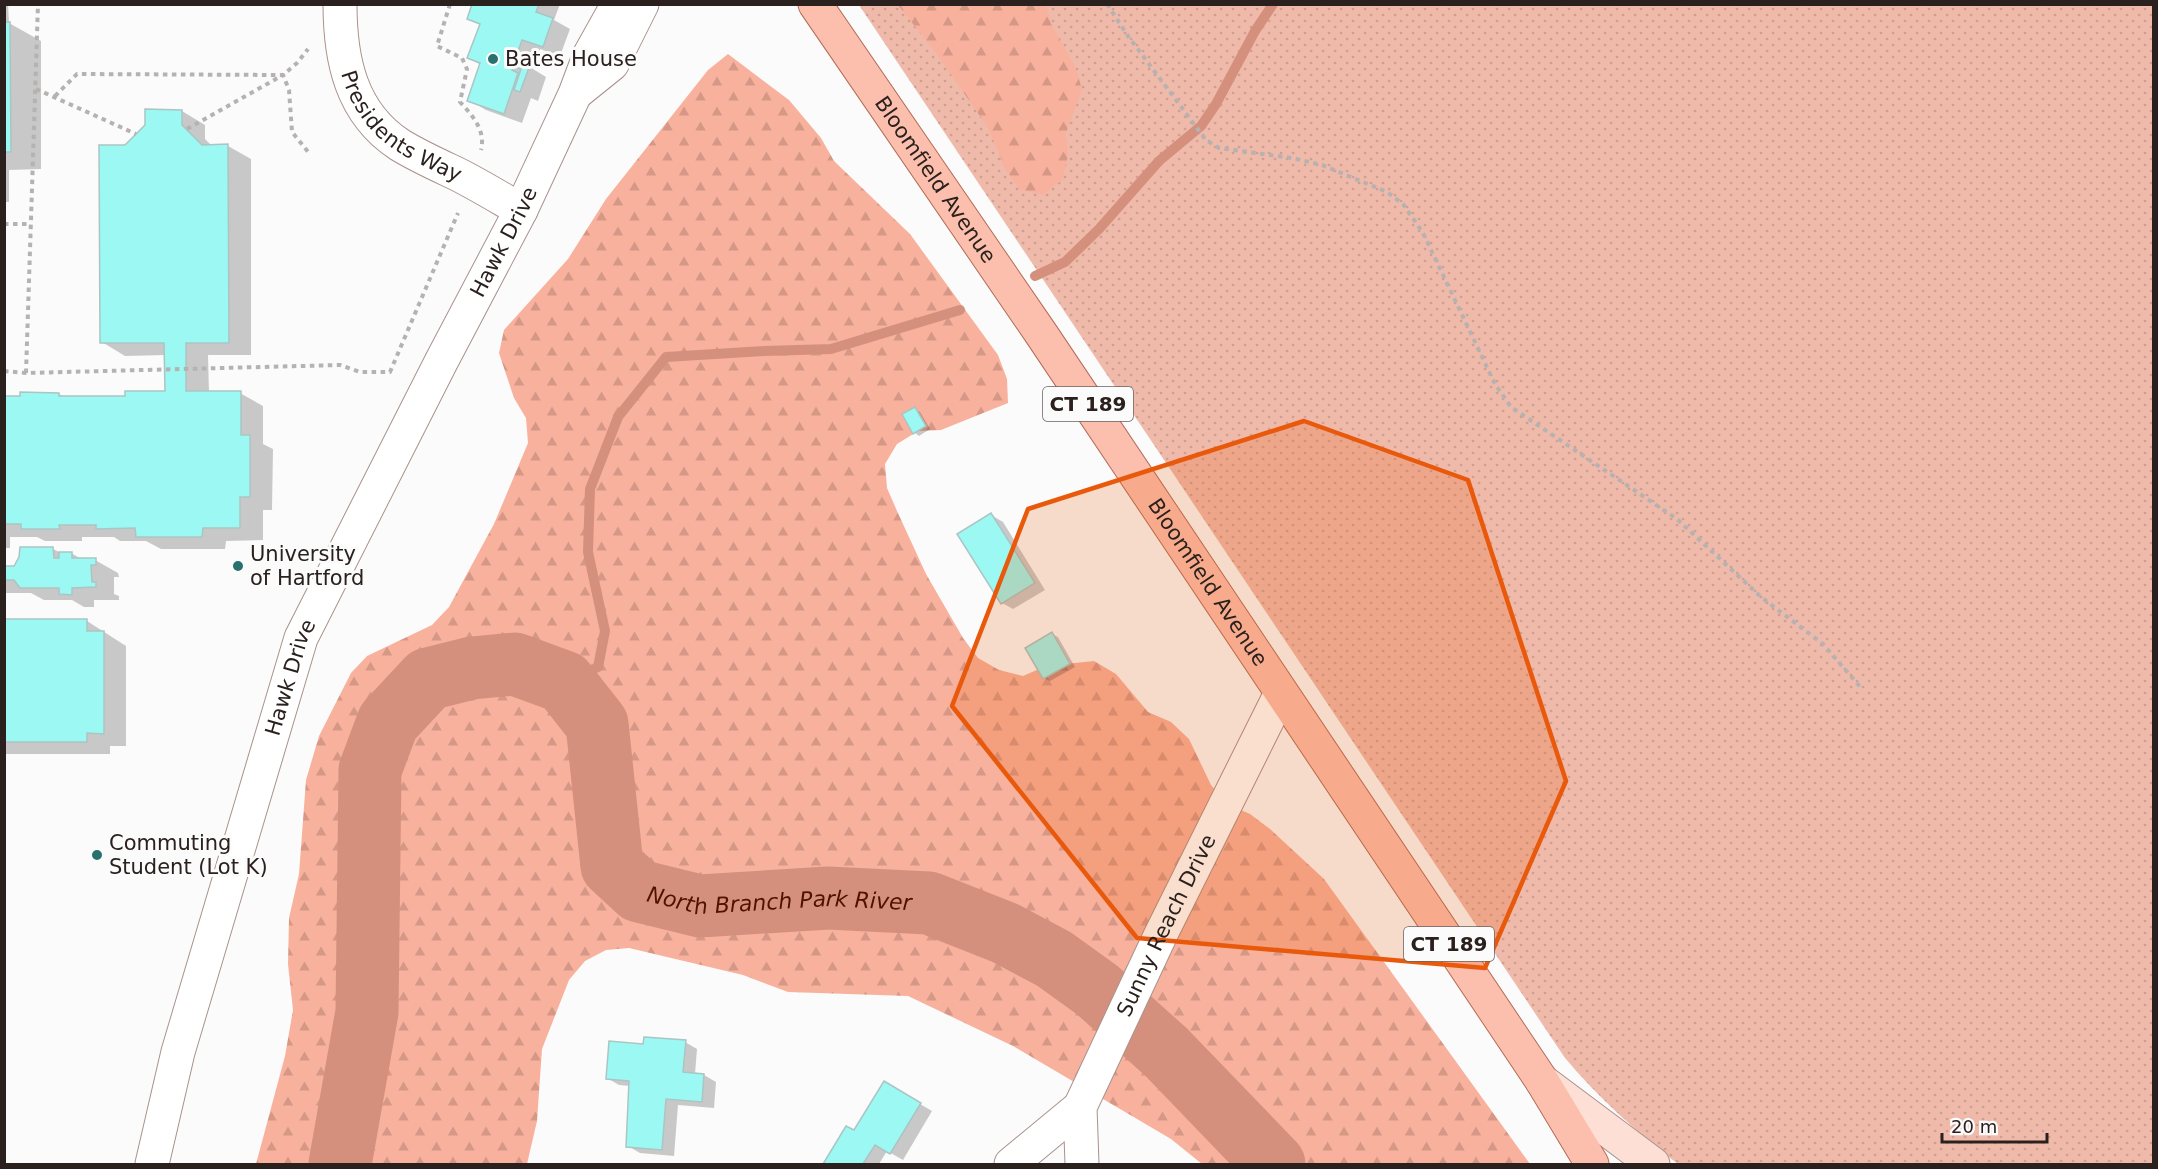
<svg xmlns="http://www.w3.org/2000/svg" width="2158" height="1169" viewBox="0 0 2158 1169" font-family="'DejaVu Sans',sans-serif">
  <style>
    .grass { fill: url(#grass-dots) }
    .forest { fill: url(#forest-firs) }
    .shadow { fill: #0003 }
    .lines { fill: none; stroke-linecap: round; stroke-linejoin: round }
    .stream { stroke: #d5907d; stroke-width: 10 }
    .river { stroke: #d5907d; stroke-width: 63 }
    .building { fill: #9cf8f2; stroke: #aac5c3; stroke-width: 1.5 }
    .minor-casing { stroke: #a9928c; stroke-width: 35 }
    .secondary-casing { stroke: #a9928c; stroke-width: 35 }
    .primary-casing { stroke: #b26c57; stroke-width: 35 }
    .path { stroke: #b5b2b1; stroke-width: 4; stroke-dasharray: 4.5 4.5; stroke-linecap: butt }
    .minor { stroke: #fff; stroke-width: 33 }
    .secondary { stroke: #fedfd6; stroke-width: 33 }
    .primary { stroke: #fdbfad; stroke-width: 33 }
    .marked { fill: #e8590c; fill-opacity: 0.2; stroke: #e8590c; stroke-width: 4.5; stroke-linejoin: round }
    .poi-dot { fill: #28716e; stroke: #fbfbfb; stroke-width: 2 }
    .labels { text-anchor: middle; stroke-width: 6; stroke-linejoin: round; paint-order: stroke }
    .shield { fill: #fbfbfb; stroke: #696260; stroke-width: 1.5 }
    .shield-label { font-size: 20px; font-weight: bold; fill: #2a211e }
    .poi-label { font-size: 21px; fill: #2a211e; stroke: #fbfbfb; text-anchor: start }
    .street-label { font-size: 21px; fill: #2a211e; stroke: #fbfbfb }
    .water-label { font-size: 22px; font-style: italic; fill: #4f1201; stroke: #fbfbfb }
  </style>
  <defs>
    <pattern id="grass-dots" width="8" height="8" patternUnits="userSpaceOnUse" patternTransform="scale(1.5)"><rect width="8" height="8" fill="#f0baaa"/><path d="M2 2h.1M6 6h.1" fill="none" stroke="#cea092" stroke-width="1.8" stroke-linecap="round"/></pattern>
    <pattern id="forest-firs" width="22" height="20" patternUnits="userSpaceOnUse" patternTransform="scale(1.5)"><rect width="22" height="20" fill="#f8b19c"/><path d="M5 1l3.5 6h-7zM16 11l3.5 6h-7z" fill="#d59886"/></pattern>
  </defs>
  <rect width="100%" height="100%" fill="#fbfbfb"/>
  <path class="grass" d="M859,5H2153V1164H1678C1637,1133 1598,1097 1565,1058Z"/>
  <g class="forest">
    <path d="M898,5H1046L1051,24L1075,66L1082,89L1066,133L1068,156L1062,180L1043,195L1019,189L1006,170L987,126L933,49Z"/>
    <path d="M728,54L789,100L821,138L834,161L910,234L998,355L1007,379L1008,403L941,430L918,431L897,444L885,464L887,488L897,511L926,574L963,638L978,658L999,670L1023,676L1046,666L1094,661L1116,674L1148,712L1171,722L1189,739L1211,785L1227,804L1250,814L1270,829L1324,879L1530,1164H1202L1171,1139L1013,1046L908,996L788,992L743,975L629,948L606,950L585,961L569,980L542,1049L537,1121L527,1164H256L285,1056L293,1010L288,964L289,918L299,874L306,780L319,736L351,673L367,656L432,625L449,607L494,524L528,443L526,418L514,398L499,353L504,330L568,259L606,199L708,70Z"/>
  </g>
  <g class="shadow">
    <path d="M4,4H8L9,23L41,41V169L9,170V202H4Z"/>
    <path d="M473,4H560L554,20L570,29L560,56L540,49L533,69L546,77L538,101L531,98L522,123L486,110L469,100L481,65L469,58L481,25L468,18Z"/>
    <path d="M182,111L205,125V139L212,146H228L251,159V355H208L209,393H240L263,406V444L273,449L272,510H263V540L226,541L225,549H161L146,541H120L114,537H82V541H45L37,537H10V548H4V398L59,394L64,397H127L166,392V355L125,356L102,342L125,146Z"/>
    <path d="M915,409L920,412L930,429L919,436L914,432Z"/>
    <path d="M991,515L1003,522L1045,590L1013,609L1002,603Z"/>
    <path d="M53,549L61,553H71L83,560H95L118,573L119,577H114V594L119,596V600H94V607H84L72,600H44L31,593H4V567H15Z"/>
    <path d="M4,621H87L126,646V746H110V754H4Z"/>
    <path d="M1052,634L1058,637L1075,667L1050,681L1044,678Z"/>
    <path d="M685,1042L697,1049L695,1074L704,1075L716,1082L714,1108L678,1105L674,1156L640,1153L628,1146L630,1086L619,1085L607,1078L645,1046Z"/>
    <path d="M884,1083L932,1111L903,1160L887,1151L879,1164H824L846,1128L855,1132Z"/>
  </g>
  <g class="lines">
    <g class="stream">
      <path d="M1035,276L1065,262L1099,229L1159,161L1201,126L1216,104L1255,31L1273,4"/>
      <path d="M564,682L598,667L605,631L588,552L590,489L618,417L666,357L764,351L831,349L960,310"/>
    </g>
    <path class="river" id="s1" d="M340,1164L367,1012L370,770L388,722L428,679L472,668L515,664L564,682L597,724L612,866L639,891L700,906L828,898L929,903L1005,933L1054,959L1097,990L1166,1052L1274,1164"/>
  </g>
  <g class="building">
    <path d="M472,4H539L536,12L553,18L543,47L522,40L515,60L530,65L520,92L514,90L521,69L513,66L512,70L518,73L504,114L467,101L480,63L467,58L480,24L467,19Z"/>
    <path d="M4,22H10L11,152H4Z"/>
    <path d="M145,109L182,110V125L202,145L228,144L229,343H186V391H241V435H250V497H240V528H203L202,537H136L135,528L96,529V525H59L60,529H21V524H4V396H20V392L59,393V396H125V391H165L164,343H100L99,145H125L145,125Z"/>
    <path d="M915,407L926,426L913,434L902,414Z"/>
    <path d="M991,513L1035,583L1001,604L957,534Z"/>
    <path d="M20,547H53L54,558H59V552H72V558H96V565H91L92,582H96V587L72,588V595L59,594V588H20L14,580H4V566H14L19,557Z"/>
    <path d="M4,619H87V631H104V734L87,733V742H4Z"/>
    <path d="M1052,632L1070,664L1043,679L1025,648Z"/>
    <path d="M644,1037L686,1040L683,1072L704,1074L702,1102L666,1099L662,1150L626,1147L629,1081L606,1079L609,1041L643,1044Z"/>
    <path d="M884,1081L921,1103L890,1154L875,1145L863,1164H823L846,1126L854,1130Z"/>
  </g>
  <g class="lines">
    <defs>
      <g id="minor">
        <path id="s2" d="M340,4C340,60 351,113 400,145C418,156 438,165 457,174C479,185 500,198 521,210"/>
        <path d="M576,93L612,64L642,4"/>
        <path id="s3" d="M152,1164L178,1052L301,638L441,362L521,210L575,94L590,54L618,4"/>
        <path d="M1011,1164L1080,1107"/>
        <path id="s4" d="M1082,1164L1080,1107L1161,934L1281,693"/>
      </g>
      <path id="secondary" d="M1542,1081L1653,1164"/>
      <g id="primary">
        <path id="s5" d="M815,4L1042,335L1542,1081L1592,1164"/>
      </g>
    </defs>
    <use href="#minor" class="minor-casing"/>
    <use href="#secondary" class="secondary-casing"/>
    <use href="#primary" class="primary-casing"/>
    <g class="path">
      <path d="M450,4L437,46L462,58L467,69L460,102C472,115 486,130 481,150"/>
      <path d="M1107,4L1128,36L1206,140L1219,148L1292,158L1322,165L1387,192L1403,204L1423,233L1495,384L1511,407L1677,519L1761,597L1823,644L1862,689"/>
      <path d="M36,89L136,134"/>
      <path d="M55,96L77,74L283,75L297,63L308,49"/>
      <path d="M187,129L283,75L289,90L292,132L309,153"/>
      <path d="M4,224H31"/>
      <path d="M4,371L26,373L340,365L360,372H390L458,213"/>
      <path d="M26,373L38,4"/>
    </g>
    <use href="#minor" class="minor"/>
    <use href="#secondary" class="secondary"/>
    <use href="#primary" class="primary"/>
  </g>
  <path class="marked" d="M1304,421L1468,480L1566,781L1485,968L1137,938L952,706L1028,509Z"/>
  <g class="poi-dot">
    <circle cx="493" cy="59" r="6"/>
    <circle cx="238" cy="566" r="6"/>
    <circle cx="97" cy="855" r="6"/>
  </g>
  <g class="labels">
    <g class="shield">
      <rect x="1043" y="387" width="90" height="34" rx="4.5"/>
      <rect x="1404" y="927" width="90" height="34" rx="4.5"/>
    </g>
    <g class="shield-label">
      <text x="1088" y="411">CT 189</text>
      <text x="1449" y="951">CT 189</text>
    </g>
    <g class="poi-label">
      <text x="505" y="66">Bates House</text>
      <text x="250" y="561">University<tspan x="250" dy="24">of Hartford</tspan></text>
      <text x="109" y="850">Commuting<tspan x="109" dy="24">Student (Lot K)</tspan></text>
    </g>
    <g class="street-label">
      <text dy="7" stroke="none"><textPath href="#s2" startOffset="148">Presidents Way</textPath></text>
      <text dy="7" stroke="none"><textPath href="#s5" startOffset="213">Bloomfield Avenue</textPath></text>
      <text dy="7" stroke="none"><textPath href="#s3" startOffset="992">Hawk Drive</textPath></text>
      <text dy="7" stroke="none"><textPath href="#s5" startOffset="699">Bloomfield Avenue</textPath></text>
      <text dy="7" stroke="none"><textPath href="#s3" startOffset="506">Hawk Drive</textPath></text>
      <text dy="7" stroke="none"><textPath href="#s4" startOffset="258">Sunny Reach Drive</textPath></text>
    </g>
    <g class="water-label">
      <text dy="8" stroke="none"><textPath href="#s1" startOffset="1022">North Branch Park River</textPath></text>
    </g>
  </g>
  <rect width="2158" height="1169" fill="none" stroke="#2a211e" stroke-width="12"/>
  <path d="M1942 1133v9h105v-9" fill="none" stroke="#2a211e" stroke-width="3"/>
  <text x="1951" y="1133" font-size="18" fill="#2a211e" stroke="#fbfbfb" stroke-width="4.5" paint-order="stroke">20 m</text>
</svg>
